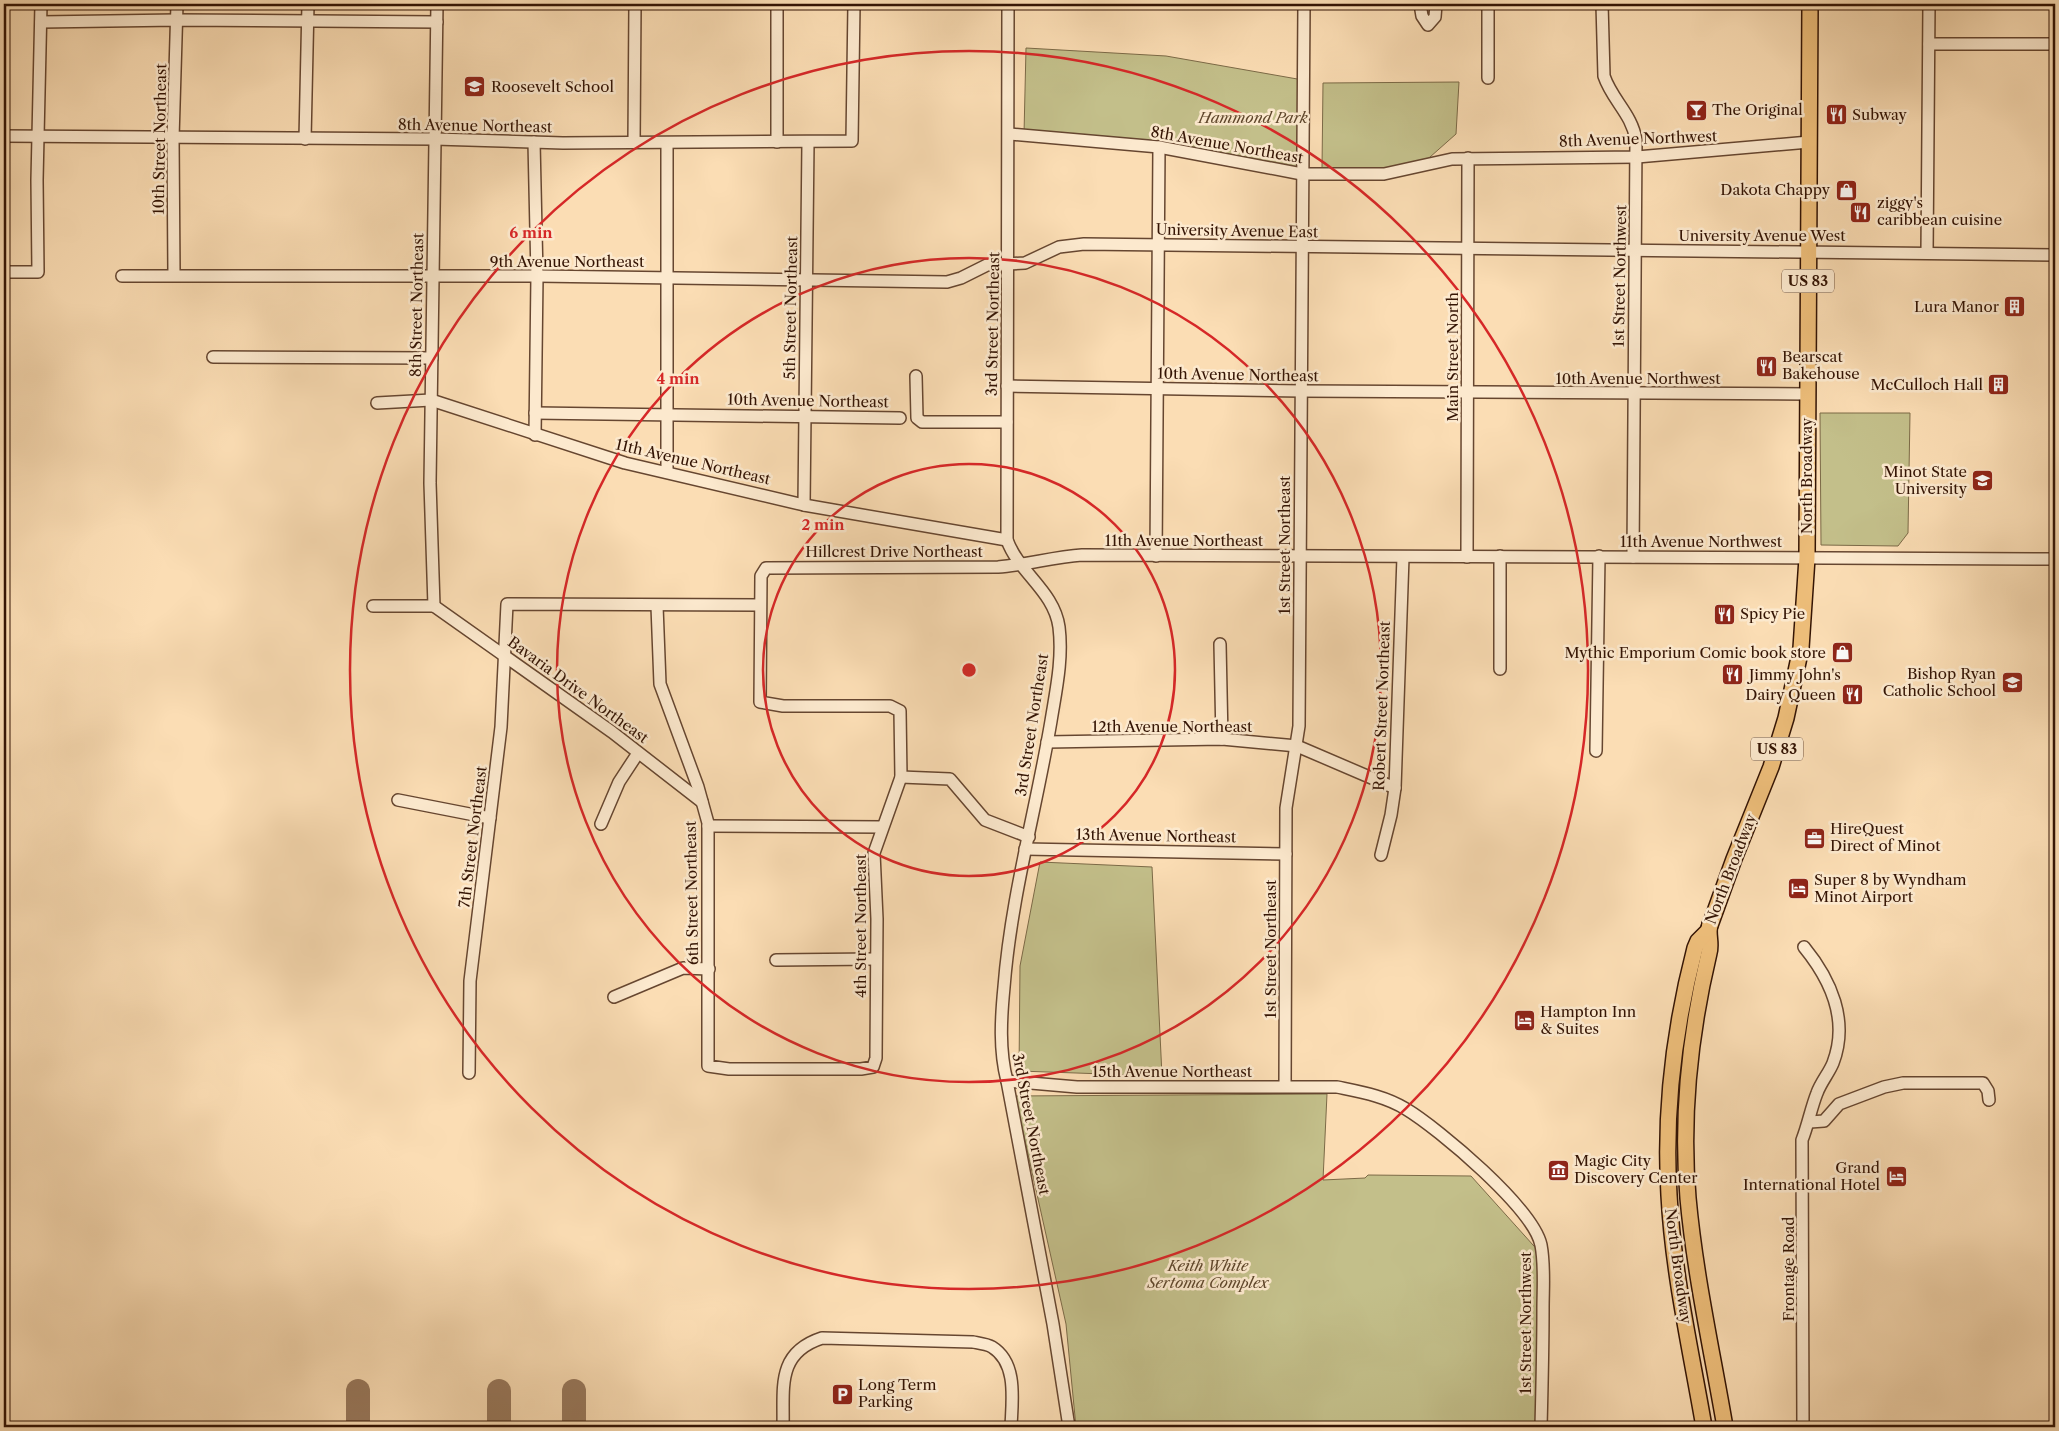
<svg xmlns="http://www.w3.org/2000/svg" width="2059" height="1431" viewBox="0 0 2059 1431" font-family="'Libre Caslon Text',serif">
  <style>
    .green { fill: #c3bf8a; stroke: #7c6a47 }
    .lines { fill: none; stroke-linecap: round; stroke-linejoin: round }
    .taxiway { stroke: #98785c; stroke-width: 24 }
    .minor-casing { stroke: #664630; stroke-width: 14 }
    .major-casing { stroke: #341404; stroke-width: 18 }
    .minor { stroke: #fce9ce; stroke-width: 11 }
    .major { stroke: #eebe7a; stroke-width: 15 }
    .ring { fill: none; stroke: #d62828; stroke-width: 2.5 }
    .labels { text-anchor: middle; stroke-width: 5; stroke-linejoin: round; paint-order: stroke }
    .shield { fill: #fce9ce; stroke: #705441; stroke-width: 1 }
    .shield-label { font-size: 14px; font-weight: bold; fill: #341404 }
    .poi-label { font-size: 15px; fill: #341404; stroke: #fce9ce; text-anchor: start }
    .park-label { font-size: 15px; font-style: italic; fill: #5f472c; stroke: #fce9ce }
    .street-label { font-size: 15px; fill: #341404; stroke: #fce9ce }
    .centre { fill: #d62828; stroke: #fce9ce; stroke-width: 2.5 }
    .ring-label { font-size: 15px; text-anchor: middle; font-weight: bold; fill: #d62828; stroke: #fce9ce; stroke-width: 5; stroke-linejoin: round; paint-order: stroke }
  </style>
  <rect width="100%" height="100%" fill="#fbddb4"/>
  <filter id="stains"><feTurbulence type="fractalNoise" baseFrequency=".004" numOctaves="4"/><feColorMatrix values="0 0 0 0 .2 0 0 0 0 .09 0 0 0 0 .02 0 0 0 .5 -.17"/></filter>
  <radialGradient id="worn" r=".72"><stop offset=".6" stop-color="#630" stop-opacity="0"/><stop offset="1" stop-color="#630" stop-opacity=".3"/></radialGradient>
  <g class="green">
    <path d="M1026,48L1166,56L1303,80L1302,174L1159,147L1024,134Z"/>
    <path d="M1459,82L1456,134L1421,165L1371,171L1322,168L1323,83Z"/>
    <path d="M1820,413H1910L1908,533L1898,546L1821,545Z"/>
    <path d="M1040,862L1152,867L1162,1076L1019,1071L1020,966Z"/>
    <path d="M1327,1094L1323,1180L1365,1178L1368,1175L1471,1176L1542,1255L1537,1427H1076L1066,1324L1015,1096Z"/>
  </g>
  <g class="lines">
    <g class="taxiway">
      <path d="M574,1391V1427"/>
      <path d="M358,1427V1391"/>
      <path d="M499,1427V1391"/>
    </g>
    <defs>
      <g id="minor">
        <path d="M1008,4L1007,540C1019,573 1054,591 1059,627C1063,659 1056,690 1051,721C1036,810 1011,897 1004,987C1001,1018 999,1050 1007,1081L1053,1324L1069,1427"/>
        <path d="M1420,4L1422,16L1428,25L1435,17L1436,4"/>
        <path d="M1602,4L1604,76C1612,100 1632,114 1636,140L1633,557"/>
        <path d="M41,22L177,20L437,22"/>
        <path d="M1929,44H2055"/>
        <path d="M1488,78V4"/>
        <path d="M1010,134L1159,147L1302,174H1384L1452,159L1637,157L1809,142"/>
        <path d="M4,136L435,139L563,143L852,141L854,4"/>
        <path d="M305,139L308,4"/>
        <path d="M534,142L537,276L535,435"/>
        <path d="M634,142L635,4"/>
        <path d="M777,142V4"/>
        <path d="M667,143V472"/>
        <path d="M1927,253L1929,4"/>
        <path d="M4,272H38L37,180L41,4"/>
        <path d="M174,275L173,138L177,4"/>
        <path d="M122,276H537L947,282L961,278L987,265L1025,263L1059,247L1084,244L2055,255"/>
        <path d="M213,357L432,358"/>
        <path d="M916,376L917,418L922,422H1007"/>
        <path d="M1007,386L1301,391L1808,394"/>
        <path d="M377,403L431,400L625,463L804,505L1007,540"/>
        <path d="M535,413L900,418"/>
        <path d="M804,505L808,142"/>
        <path d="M1156,556L1159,147"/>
        <path d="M1500,556V669"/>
        <path d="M1467,557L1468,158"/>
        <path d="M373,606H434"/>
        <path d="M434,606L430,483L437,4"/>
        <path d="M434,606L612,732L702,802"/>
        <path d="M657,606L660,684L698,787L708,823V1066L729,1069H861L873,1067L876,1058L877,919L874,853L901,777L900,711L890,706H783L760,702L761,576L766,568L998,567C1026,565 1053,557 1082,555L2055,559"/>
        <path d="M1220,644L1222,739"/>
        <path d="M1047,742L1222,739L1297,746L1395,788"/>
        <path d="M1596,751L1599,556"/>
        <path d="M901,777L950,779L985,820L1029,837"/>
        <path d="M398,800L490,818"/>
        <path d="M601,824L619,782L638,753"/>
        <path d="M708,826L882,827"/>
        <path d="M1025,849L1286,854"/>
        <path d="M1381,855L1391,815L1395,788L1403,557"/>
        <path d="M776,960L876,959"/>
        <path d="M614,997L683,968L709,969"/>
        <path d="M469,1073L470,981L501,727L507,604L760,605"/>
        <path d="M1007,1081L1077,1087H1337C1361,1092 1385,1096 1406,1109C1439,1129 1533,1208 1541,1245C1545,1266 1543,1288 1543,1309C1543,1349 1542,1388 1541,1427"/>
        <path d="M1285,1086L1286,808L1299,726L1304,4"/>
        <path d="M1810,1122L1824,1121L1839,1104L1884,1087L1903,1083H1983L1988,1091L1989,1100"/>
        <path d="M783,1427C784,1388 776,1353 822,1338L973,1342C978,1343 987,1344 992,1347C1018,1363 1012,1401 1011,1427"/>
        <path d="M1803,1427L1802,1140C1808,1125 1811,1108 1817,1093C1821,1082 1829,1073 1833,1063C1849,1021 1831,980 1804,947"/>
      </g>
      <g id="major">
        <path d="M1710,924C1707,934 1712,943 1709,953C1690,1033 1681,1116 1688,1198C1695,1275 1712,1351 1725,1427"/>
        <path d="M1704,1427C1691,1351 1673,1273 1669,1195C1664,1112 1674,1029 1695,948L1698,941L1708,931L1734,859L1771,767L1786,718L1801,648L1807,558L1810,4"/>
      </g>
    </defs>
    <use href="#minor" class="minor-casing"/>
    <use href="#major" class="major-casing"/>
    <use href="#minor" class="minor"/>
    <use href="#major" class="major"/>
  </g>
  <g class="ring">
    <circle cx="969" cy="670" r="206"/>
    <circle cx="969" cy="670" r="412"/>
    <circle cx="969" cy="670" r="619"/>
  </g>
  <defs>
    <symbol id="school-square" viewBox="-11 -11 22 22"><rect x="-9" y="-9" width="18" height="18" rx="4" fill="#8f2418" stroke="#fce9ce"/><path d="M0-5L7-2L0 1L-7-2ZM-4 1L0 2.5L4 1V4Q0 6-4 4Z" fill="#fff"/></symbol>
    <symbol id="bar-square" viewBox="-11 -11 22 22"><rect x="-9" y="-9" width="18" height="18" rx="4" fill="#8f2418" stroke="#fce9ce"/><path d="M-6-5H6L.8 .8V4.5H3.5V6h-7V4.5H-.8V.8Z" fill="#fff"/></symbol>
    <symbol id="restaurant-square" viewBox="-11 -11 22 22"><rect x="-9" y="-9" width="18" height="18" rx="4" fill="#8f2418" stroke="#fce9ce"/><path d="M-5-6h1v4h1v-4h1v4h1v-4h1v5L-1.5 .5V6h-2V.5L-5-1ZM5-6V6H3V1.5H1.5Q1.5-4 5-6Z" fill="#fff"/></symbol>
    <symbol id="shop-square" viewBox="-11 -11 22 22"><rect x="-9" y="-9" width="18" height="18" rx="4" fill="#8f2418" stroke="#fce9ce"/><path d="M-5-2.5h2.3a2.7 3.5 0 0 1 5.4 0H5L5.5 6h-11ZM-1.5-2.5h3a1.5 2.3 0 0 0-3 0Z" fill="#fff"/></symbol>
    <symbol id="building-square" viewBox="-11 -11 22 22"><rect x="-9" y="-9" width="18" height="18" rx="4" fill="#8f2418" stroke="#fce9ce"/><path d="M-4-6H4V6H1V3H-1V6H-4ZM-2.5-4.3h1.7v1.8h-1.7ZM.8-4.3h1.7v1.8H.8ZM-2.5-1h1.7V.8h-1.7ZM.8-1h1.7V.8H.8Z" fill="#fff"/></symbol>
    <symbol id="university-square" viewBox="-11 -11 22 22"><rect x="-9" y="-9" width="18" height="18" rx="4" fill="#8f2418" stroke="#fce9ce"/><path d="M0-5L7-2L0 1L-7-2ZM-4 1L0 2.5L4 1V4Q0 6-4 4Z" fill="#fff"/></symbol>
    <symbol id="office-square" viewBox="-11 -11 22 22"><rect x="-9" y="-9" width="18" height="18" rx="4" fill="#8f2418" stroke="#fce9ce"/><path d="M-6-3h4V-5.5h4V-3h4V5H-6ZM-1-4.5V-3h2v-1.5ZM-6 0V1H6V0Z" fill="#fff"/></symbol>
    <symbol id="hotel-square" viewBox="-11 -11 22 22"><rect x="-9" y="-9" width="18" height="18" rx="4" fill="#8f2418" stroke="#fce9ce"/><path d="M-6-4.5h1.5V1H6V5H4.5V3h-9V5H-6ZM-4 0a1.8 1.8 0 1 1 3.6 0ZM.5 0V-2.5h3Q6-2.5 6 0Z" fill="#fff"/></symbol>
    <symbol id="museum-square" viewBox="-11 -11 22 22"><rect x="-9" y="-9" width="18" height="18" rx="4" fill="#8f2418" stroke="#fce9ce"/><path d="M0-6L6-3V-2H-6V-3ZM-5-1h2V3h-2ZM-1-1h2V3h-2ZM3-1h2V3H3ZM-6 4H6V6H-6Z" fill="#fff"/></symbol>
    <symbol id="parking-square" viewBox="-11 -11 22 22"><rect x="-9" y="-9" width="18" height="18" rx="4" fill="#8f2418" stroke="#fce9ce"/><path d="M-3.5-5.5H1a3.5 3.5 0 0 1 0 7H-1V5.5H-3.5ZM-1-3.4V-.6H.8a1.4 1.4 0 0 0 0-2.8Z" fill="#fff"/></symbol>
  </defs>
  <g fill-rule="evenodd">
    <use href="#school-square" x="462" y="74" width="25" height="25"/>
    <use href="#bar-square" x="1684" y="98" width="25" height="25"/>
    <use href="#restaurant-square" x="1824" y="102" width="25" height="25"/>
    <use href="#shop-square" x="1834" y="178" width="25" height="25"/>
    <use href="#restaurant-square" x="1848" y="200" width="25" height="25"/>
    <use href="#building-square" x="2002" y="294" width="25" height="25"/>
    <use href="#restaurant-square" x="1754" y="354" width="25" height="25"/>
    <use href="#building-square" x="1986" y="372" width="25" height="25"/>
    <use href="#university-square" x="1970" y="468" width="25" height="25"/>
    <use href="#restaurant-square" x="1712" y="602" width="25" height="25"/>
    <use href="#shop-square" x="1830" y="640" width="25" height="25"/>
    <use href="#restaurant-square" x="1720" y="662" width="25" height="25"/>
    <use href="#school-square" x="2000" y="670" width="25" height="25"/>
    <use href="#restaurant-square" x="1840" y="682" width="25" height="25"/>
    <use href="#office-square" x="1802" y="826" width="25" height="25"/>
    <use href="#hotel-square" x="1786" y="876" width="25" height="25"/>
    <use href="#hotel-square" x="1512" y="1008" width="25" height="25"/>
    <use href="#museum-square" x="1546" y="1158" width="25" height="25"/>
    <use href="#hotel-square" x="1884" y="1164" width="25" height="25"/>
    <use href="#parking-square" x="830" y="1382" width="25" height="25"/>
  </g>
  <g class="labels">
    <g class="shield">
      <rect x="1782" y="269.5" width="52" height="23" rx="4"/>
      <rect x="1751" y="737.5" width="52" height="23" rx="4"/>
    </g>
    <g class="shield-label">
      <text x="1808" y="286">US 83</text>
      <text x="1777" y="754">US 83</text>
    </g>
    <g class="poi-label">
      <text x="491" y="92">Roosevelt School</text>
      <text x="1712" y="115">The Original</text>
      <text x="1852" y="120">Subway</text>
      <text x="1830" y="195" text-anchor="end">Dakota Chappy</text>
      <text x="1877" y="208">ziggy's<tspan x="1877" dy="17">caribbean cuisine</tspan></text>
      <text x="1999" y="312" text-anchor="end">Lura Manor</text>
      <text x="1782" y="362">Bearscat<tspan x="1782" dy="17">Bakehouse</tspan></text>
      <text x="1983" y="390" text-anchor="end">McCulloch Hall</text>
      <text x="1967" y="477" text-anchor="end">Minot State<tspan x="1967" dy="17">University</tspan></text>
      <text x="1740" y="619">Spicy Pie</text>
      <text x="1826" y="658" text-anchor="end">Mythic Emporium Comic book store</text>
      <text x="1996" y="679" text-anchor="end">Bishop Ryan<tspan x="1996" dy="17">Catholic School</tspan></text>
      <text x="1749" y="680">Jimmy John's</text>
      <text x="1836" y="700" text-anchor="end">Dairy Queen</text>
      <text x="1830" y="834">HireQuest<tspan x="1830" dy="17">Direct of Minot</tspan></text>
      <text x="1814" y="885">Super 8 by Wyndham<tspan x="1814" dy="17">Minot Airport</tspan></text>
      <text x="1540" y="1017">Hampton Inn<tspan x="1540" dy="17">&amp; Suites</tspan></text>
      <text x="1574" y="1166">Magic City<tspan x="1574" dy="17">Discovery Center</tspan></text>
      <text x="1880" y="1173" text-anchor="end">Grand<tspan x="1880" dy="17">International Hotel</tspan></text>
      <text x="858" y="1390">Long Term<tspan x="858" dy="17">Parking</tspan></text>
    </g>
    <g class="park-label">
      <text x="1253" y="123">Hammond Park</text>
      <text x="1208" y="1271">Keith White<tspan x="1208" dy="17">Sertoma Complex</tspan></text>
    </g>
    <g class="street-label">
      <text transform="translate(475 126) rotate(1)" y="5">8th Avenue Northeast</text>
      <text transform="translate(160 139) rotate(-89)" y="5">10th Street Northeast</text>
      <text transform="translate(1638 139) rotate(-2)" y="5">8th Avenue Northwest</text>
      <text transform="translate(1227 145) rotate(10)" y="5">8th Avenue Northeast</text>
      <text transform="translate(1237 231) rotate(1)" y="5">University Avenue East</text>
      <text x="1762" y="241">University Avenue West</text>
      <text x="567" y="267">9th Avenue Northeast</text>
      <text transform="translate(1620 276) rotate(-89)" y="5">1st Street Northwest</text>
      <text transform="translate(417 305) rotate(-89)" y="5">8th Street Northeast</text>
      <text transform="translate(791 308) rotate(-89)" y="5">5th Street Northeast</text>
      <text transform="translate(993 324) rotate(-89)" y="5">3rd Street Northeast</text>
      <text transform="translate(1453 357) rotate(-90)" y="5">Main Street North</text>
      <text transform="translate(1238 375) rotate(1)" y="5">10th Avenue Northeast</text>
      <text x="1638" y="384">10th Avenue Northwest</text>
      <text transform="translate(808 401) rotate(1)" y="5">10th Avenue Northeast</text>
      <text transform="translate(693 462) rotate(13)" y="5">11th Avenue Northeast</text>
      <text transform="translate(1807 476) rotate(-90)" y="5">North Broadway</text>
      <text x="1184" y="546">11th Avenue Northeast</text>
      <text x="1701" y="547">11th Avenue Northwest</text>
      <text transform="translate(1285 545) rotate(-90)" y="5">1st Street Northeast</text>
      <text x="894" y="557">Hillcrest Drive Northeast</text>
      <text transform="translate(578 690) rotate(36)" y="5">Bavaria Drive Northeast</text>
      <text transform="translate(1382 706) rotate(-88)" y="5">Robert Street Northeast</text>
      <text transform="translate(1032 725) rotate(-81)" y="5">3rd Street Northeast</text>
      <text x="1172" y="732">12th Avenue Northeast</text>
      <text transform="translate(1156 836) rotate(1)" y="5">13th Avenue Northeast</text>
      <text transform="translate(473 837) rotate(-83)" y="5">7th Street Northeast</text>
      <text transform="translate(1731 869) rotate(-69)" y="5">North Broadway</text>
      <text transform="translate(692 893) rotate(-91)" y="5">6th Street Northeast</text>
      <text transform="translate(861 926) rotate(-90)" y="5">4th Street Northeast</text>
      <text transform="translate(1271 949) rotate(-90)" y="5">1st Street Northeast</text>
      <text x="1172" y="1077">15th Avenue Northeast</text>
      <text transform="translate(1031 1124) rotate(79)" y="5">3rd Street Northeast</text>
      <text transform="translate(1678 1266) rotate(82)" y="5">North Broadway</text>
      <text transform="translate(1789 1269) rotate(-90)" y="5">Frontage Road</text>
      <text transform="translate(1526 1323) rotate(-90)" y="5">1st Street Northwest</text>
    </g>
  </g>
  <circle cx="969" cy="670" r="8" class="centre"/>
  <g class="ring-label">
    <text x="531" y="238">6 min</text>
    <text x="678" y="384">4 min</text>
    <text x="823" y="530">2 min</text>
  </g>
  <rect width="2059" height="1431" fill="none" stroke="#fbddb4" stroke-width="20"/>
  <rect x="5" y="5" width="2049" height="1421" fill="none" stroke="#341404" stroke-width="2.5"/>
  <rect x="10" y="10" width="2039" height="1411" fill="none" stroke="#341404"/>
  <rect width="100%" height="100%" filter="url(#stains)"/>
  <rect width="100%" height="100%" fill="url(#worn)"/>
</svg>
